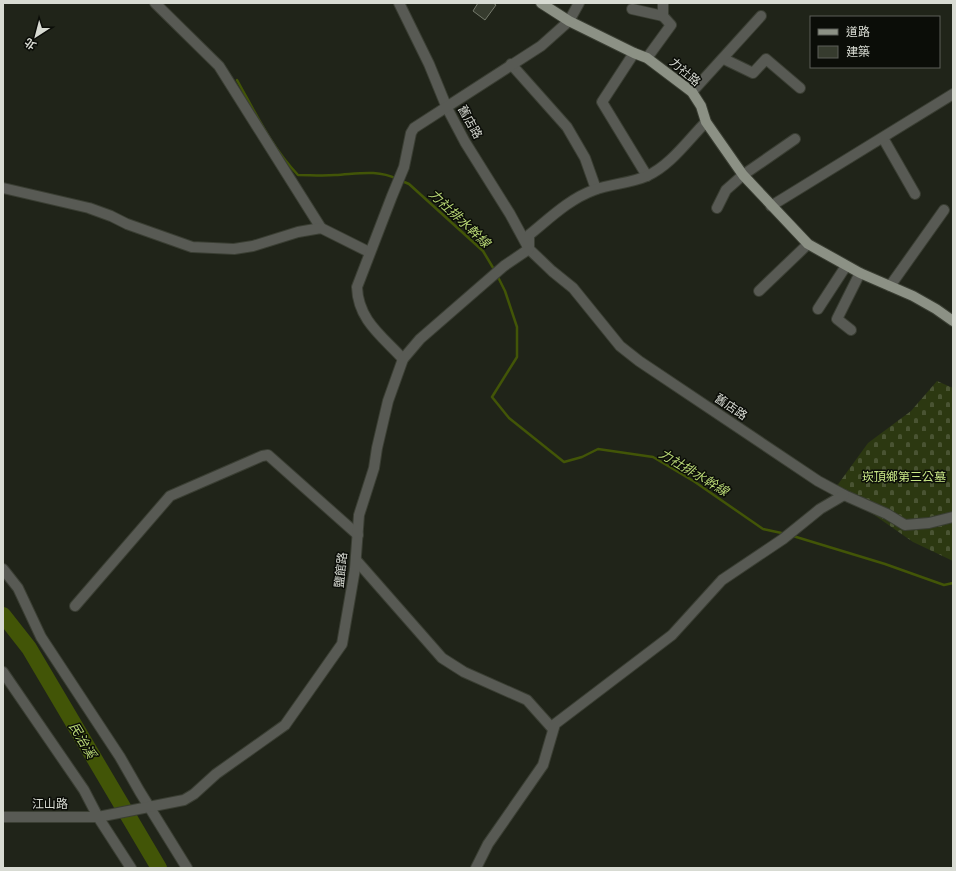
<svg xmlns="http://www.w3.org/2000/svg" width="956" height="871" viewBox="0 0 956 871" font-family="'Space Grotesk','Noto Sans TC',sans-serif">
  <style>
    .cemetery { fill: url(#cemetery-stones) }
    .lines { fill: none; stroke-linecap: round; stroke-linejoin: round }
    .stream { stroke: #425507; stroke-width: 2.5 }
    .river { stroke: #425507; stroke-width: 16 }
    .building { fill: #363b2e; stroke: #74796b }
    .minor-casing { stroke: #3a3e33; stroke-width: 12 }
    .major-casing { stroke: #3a3e33; stroke-width: 12 }
    .minor { stroke: #585a54; stroke-width: 10 }
    .major { stroke: #8c9185; stroke-width: 10 }
    .labels { text-anchor: middle; stroke-width: 3; stroke-linejoin: round; paint-order: stroke }
    .street-label { font-size: 12px; fill: #d8dbd3; stroke: #0b0d08 }
    .park-label { font-size: 12px; fill: #cae987; stroke: #0b0d08 }
    .water-label { font-size: 13px; font-style: italic; fill: #b8d775; stroke: #0b0d08 }
  </style>
  <defs>
    <pattern id="cemetery-stones" width="16" height="16" patternUnits="userSpaceOnUse"><rect width="16" height="16" fill="#2c3811"/><path d="M2 7V4a2 2 0 0 1 4 0v3zM10 15v-3a2 2 0 0 1 4 0v3z" fill="#4a5433"/></pattern>
  </defs>
  <rect width="100%" height="100%" fill="#202419"/>
  <path class="cemetery" d="M937,381L953,388V561L913,542L857,503L831,494L868,443L911,411Z"/>
  <g class="lines">
    <g class="stream">
      <path d="M237,80C255,112 272,148 298,175C310,175 323,176 335,175C357,174 377,169 397,179"/>
      <path d="M402,181L409,184L483,251L495,271"/>
      <path d="M497,275L505,291L517,327V357L492,397L509,418L564,462L582,457L598,449L653,457L695,482L763,529L786,534"/>
      <path d="M793,536L885,564L944,585L953,583"/>
    </g>
    <path class="river" d="M3,615L29,648L159,868"/>
  </g>
  <path class="building" d="M478,3H493L496,5L485,20L473,11Z"/>
  <g class="lines">
    <defs>
      <g id="minor">
        <path d="M155,3L219,66L321,228"/>
        <path d="M399,3L429,64L447,108L465,142L510,214L529,249L552,271L573,288L620,346L639,361L818,481L844,495L887,514L905,525L929,523L953,517"/>
        <path d="M632,9L663,16"/>
        <path d="M634,53L602,102L647,176"/>
        <path d="M647,58L671,25L663,16V3"/>
        <path d="M724,59L753,73L766,59L800,88"/>
        <path d="M511,64L567,127L585,158L596,189"/>
        <path d="M692,92L761,16"/>
        <path d="M883,138L915,194"/>
        <path d="M3,188L89,208L111,216L127,224L192,247L234,249L253,246L298,232L321,228L369,252"/>
        <path d="M771,206L953,94"/>
        <path d="M717,208L726,190L743,175L795,139"/>
        <path d="M890,286L944,210"/>
        <path d="M759,291L808,244"/>
        <path d="M818,309L846,266"/>
        <path d="M851,330L837,319L860,273"/>
        <path d="M403,359C382,336 358,320 357,287L392,196L404,167L411,133L414,128L541,46L569,21L579,3"/>
        <path d="M356,560L442,658L464,672L527,700L552,728"/>
        <path d="M3,569L18,588L41,637L120,757L140,792L187,868"/>
        <path d="M75,606L170,496L262,456L268,455L358,535"/>
        <path d="M3,672L84,790L98,817L131,868"/>
        <path d="M3,817H98L184,800L194,794L216,774L285,725L342,644L355,569L359,515L374,468L377,448L388,401L403,359L420,339L504,266L529,249V235C549,219 569,199 594,190C611,184 631,183 647,176C671,165 688,140 706,122"/>
        <path d="M476,868L488,844L543,765L555,724L672,635L722,580L783,539L820,509L844,495"/>
      </g>
      <path id="major" d="M541,3L569,21L634,53L647,58L692,92L701,106L706,122L743,175L808,244L860,273L913,296L936,309L953,321"/>
    </defs>
    <use href="#minor" class="minor-casing"/>
    <use href="#major" class="major-casing"/>
    <use href="#minor" class="minor"/>
    <use href="#major" class="major"/>
  </g>
  <g class="labels">
    <g class="street-label">
      <text transform="translate(685 72) rotate(40)" y="4">力社路</text>
      <text transform="translate(470 122) rotate(61)" y="4">舊店路</text>
      <text transform="translate(731 407) rotate(34)" y="4">舊店路</text>
      <text transform="translate(341 570) rotate(-84)" y="4">鹽館路</text>
      <text x="50" y="808">江山路</text>
    </g>
    <g class="park-label">
      <text x="904" y="481">崁頂鄉第三公墓</text>
    </g>
    <g class="water-label">
      <text transform="translate(460 218) rotate(43)" y="5">力社排水幹線</text>
      <text transform="translate(694 472) rotate(31)" y="5">力社排水幹線</text>
      <text transform="translate(83 740) rotate(59)" y="5">民治溪</text>
    </g>
  </g>
  <rect width="956" height="871" fill="none" stroke="#d8dbd3" stroke-width="8"/>
  <rect x="810" y="16" width="130" height="52" fill="#0b0d08" stroke="#5d5f59"/>
  <rect x="818" y="29" width="20" height="6" fill="#8c9185" stroke="#5d5f59"/>
  <text x="846" y="36" font-size="12" fill="#d8dbd3">道路</text>
  <rect x="818" y="46" width="20" height="12" fill="#363b2e" stroke="#5d5f59"/>
  <text x="846" y="56" font-size="12" fill="#d8dbd3">建築</text>
  <g transform="translate(36 36) rotate(216)" stroke="#0b0d08" stroke-width="3" paint-order="stroke">
  <path d="M0-3L7 15L0 10L-7 15Z" fill="#d8dbd3"/>
  <text y="-6" font-size="11" font-weight="bold" text-anchor="middle" fill="#d8dbd3">北</text>
  </g>
</svg>
